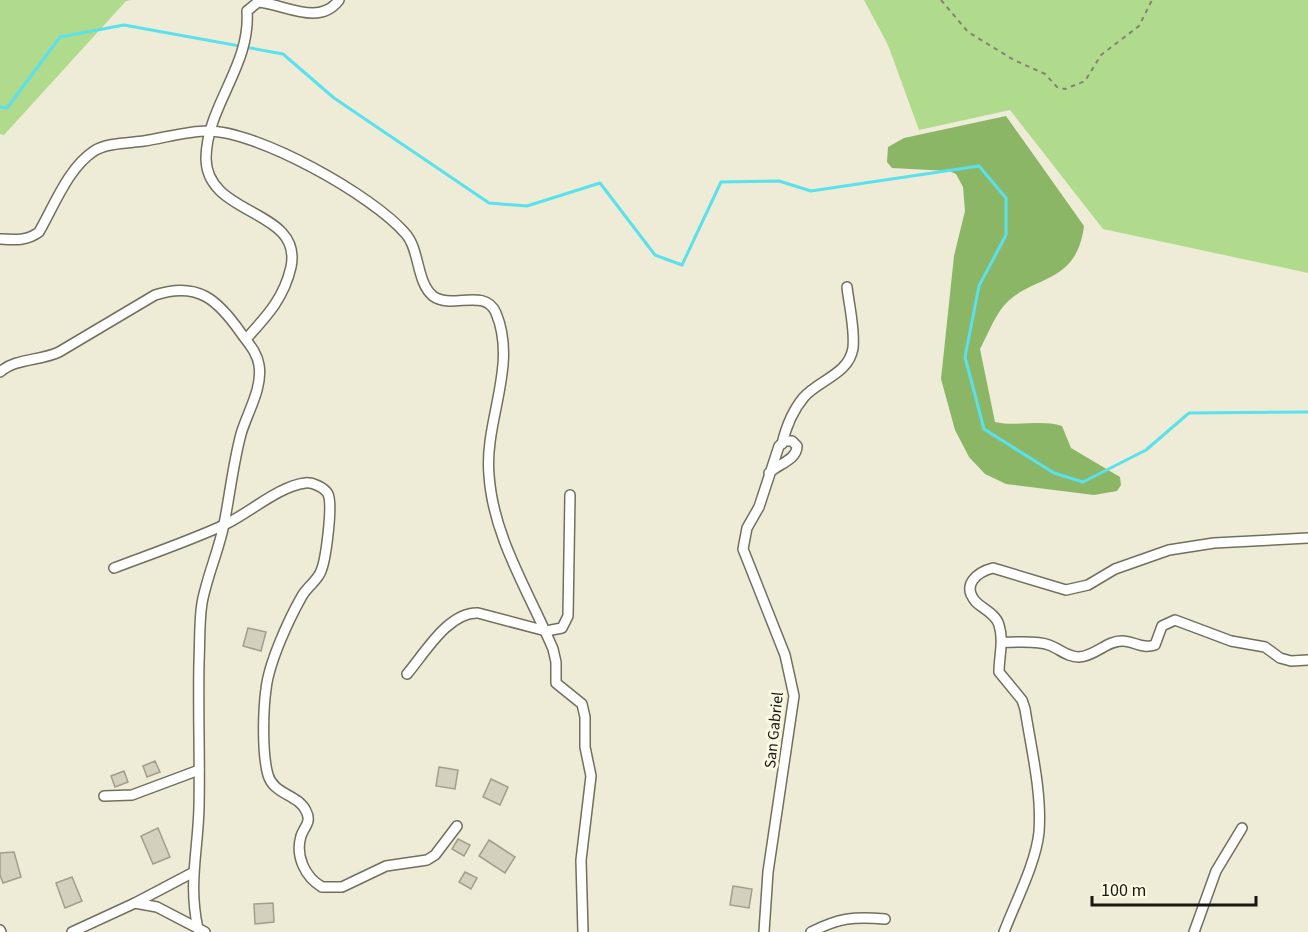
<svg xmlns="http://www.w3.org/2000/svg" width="1308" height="932" viewBox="0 0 1308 932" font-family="'Source Sans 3',sans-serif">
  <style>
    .green { fill: #b0db8c }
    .forest { fill: #8bb666 }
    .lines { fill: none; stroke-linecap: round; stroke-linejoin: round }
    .stream { stroke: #59e1ed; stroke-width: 3 }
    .building { fill: #d3d0bd; stroke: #a19e8b; stroke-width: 1.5 }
    .street-casing { stroke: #726f5d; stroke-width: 12 }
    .path { stroke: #858275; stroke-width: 2; stroke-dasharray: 4.5 4.5; stroke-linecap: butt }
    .street { stroke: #fff; stroke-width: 9 }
    .labels { text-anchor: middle; stroke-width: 6; stroke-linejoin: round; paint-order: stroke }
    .street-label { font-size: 16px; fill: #191710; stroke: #fbf8e4 }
  </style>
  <rect width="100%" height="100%" fill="#eeebd7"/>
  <g class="green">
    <path d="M0,0H132L126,1L4,135L0,134Z"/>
    <path d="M864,0H1308V273L1103,229L1010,110L919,130L888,45Z"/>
  </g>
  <path class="forest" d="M1006,116L1084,226C1076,288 1030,273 1002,308C993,320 987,336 980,349L995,422C1017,427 1041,419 1062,426L1071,448L1120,477L1121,485L1117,491L1094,495L1006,484L985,474L969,457L955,430L941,379L954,256L965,211L963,187L956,174L949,171L892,168L887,162L888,147L904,138Z"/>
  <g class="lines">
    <path class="stream" d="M0,107L7,108L60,37L124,25L283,54L334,98L489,203L527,206L600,183L655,255L682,265L721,182L779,181L811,191L979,166L1006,198V235L979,286L965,357L984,429L1054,473L1083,482L1146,450L1189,413L1308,412"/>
  </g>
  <g class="building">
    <path d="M248,628L266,632L261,651L243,646Z"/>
    <path d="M155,761L160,772L147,777L143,766Z"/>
    <path d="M439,767L458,770L455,789L436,786Z"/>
    <path d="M124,771L128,782L115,787L111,776Z"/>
    <path d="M491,779L508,787L500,805L483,797Z"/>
    <path d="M158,828L170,857L153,864L141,836Z"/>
    <path d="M458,839L470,845L464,856L452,849Z"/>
    <path d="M489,840L515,857L505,873L479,856Z"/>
    <path d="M14,852L21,877L3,883L0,875V853Z"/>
    <path d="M465,872L477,878L471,889L459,882Z"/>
    <path d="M72,877L82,901L65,908L56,883Z"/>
    <path d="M733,886L752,889L749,908L730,905Z"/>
    <path d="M273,903L274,922L255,924L254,904Z"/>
  </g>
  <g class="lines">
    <defs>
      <g id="street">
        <path d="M0,239C15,240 27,241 39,232C54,206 68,168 94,151C106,143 129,143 144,141C164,138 187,131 208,131C258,131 372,195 405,233C420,249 416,282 433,296C451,310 485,287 496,313C518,366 484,421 489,475C493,537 529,592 553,649L556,662V683L582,704L585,717V747L591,776L581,860L583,932"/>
        <path d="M246,339C267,316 284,298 291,267C303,208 206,217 206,158C207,105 251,66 247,11L258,2C284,4 319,27 339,0"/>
        <path d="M0,372C16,358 40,361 59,352L155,295C198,281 218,300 241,333C248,343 257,352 259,365C263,388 247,413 241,434C233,464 230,494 224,524C219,550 207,576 202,603C199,622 200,642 199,662C198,710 200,759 199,807C198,852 188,883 198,929"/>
        <path d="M782,444C786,427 793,410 804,397C819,380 849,374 853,348C855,329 849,305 847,287"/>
        <path d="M114,568C151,554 189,541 224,525C248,514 279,486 305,483C312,482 324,487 328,494C333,505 326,559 321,571C318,580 307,587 302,596C289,619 269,662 266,689C263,711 262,754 268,775C274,795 298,794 306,811C312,822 304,827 301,836C295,856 305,877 322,887H342L386,866L427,860L435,855L457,826"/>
        <path d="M1002,642C1016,643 1036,640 1049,645C1060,649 1067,657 1079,657C1096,656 1107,640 1123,641C1136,642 1142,649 1155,645L1162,626L1175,620L1231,641L1265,647L1280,658L1291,661L1308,660"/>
        <path d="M407,674C425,653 448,612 478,613L546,631L562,628L568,616L570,495"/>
        <path d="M104,796L132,795L199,770"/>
        <path d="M135,903L192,873"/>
        <path d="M0,930L1,932"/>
        <path d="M72,932L135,903L157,907L205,932"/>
        <path d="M764,932L768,872L794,696L785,655L743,549L747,528L759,507L779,446L785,441H792L797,446C797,460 778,464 769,473"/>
        <path d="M811,932C839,918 854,916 885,919"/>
        <path d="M1004,932C1015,903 1036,863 1039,832C1042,792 1031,748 1025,709L1022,700L999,672C999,656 1004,641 999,625C996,614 983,609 976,602C961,585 977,572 993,568L1066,590L1088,585L1115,569L1169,550L1214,543L1308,538"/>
        <path d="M1194,932L1216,871L1242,828"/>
      </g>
    </defs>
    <use href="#street" class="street-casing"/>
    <path class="path" d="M941,0L968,32L1014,60L1045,74L1057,87L1065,89L1085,81L1101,55L1139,26L1152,0"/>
    <use href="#street" class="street"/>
  </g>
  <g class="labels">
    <g class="street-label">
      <text transform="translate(773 730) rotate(-84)" y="6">San Gabriel</text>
    </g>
  </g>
  <path d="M1092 896v9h164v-9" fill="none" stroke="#191710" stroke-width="3"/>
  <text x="1101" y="896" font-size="18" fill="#191710" stroke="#fbf8e4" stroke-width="4.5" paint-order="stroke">100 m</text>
</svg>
